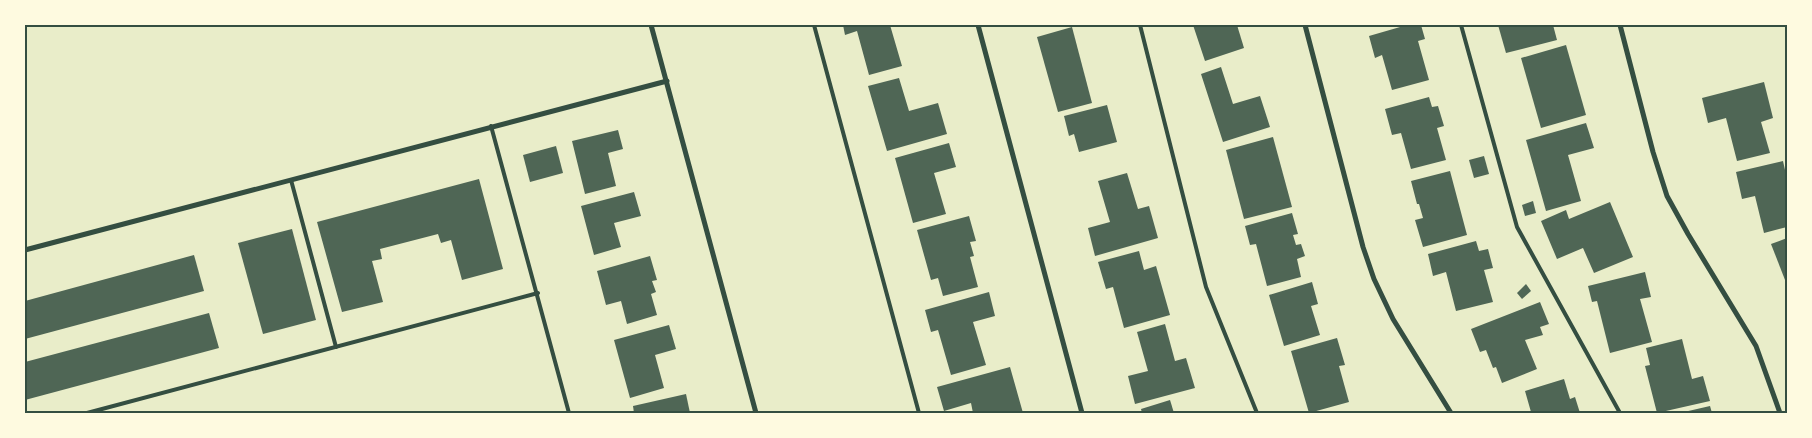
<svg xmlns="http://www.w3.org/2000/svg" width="1812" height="438" viewBox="0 0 1812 438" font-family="'IBM Plex Serif',serif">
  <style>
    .building { fill: #4f6655 }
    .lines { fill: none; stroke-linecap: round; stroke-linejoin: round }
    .service { stroke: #344e41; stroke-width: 4 }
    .minor { stroke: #344e41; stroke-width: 5 }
    .neatline { fill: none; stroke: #344e41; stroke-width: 2 }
  </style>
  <rect width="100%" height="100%" fill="#e9edc9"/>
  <g class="building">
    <path d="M843,25H890L902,66L869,75L857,31L845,35Z"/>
    <path d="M1193,25H1237L1244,48L1205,61Z"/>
    <path d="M1407,25H1421L1425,39L1418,41L1429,80L1392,90L1382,55L1375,58L1369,36Z"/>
    <path d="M1498,25H1553L1557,40L1506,53Z"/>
    <path d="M1072,27L1092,103L1058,112L1037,37Z"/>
    <path d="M1566,45L1586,115L1541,128L1521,58Z"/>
    <path d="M1221,67L1233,104L1260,96L1270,127L1223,142L1201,74Z"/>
    <path d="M899,78L909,111L938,103L947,134L887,151L868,86Z"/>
    <path d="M1764,82L1773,118L1761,122L1770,153L1737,161L1726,118L1708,123L1702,98Z"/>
    <path d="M1429,97L1432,107L1438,106L1444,126L1437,128L1446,160L1411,169L1401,133L1392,135L1385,109Z"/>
    <path d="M1107,105L1117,142L1079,152L1074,134L1069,136L1064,116Z"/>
    <path d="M1586,123L1594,148L1568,155L1581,201L1546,211L1526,140Z"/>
    <path d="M618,130L623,149L608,153L616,186L585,194L572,141Z"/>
    <path d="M1273,137L1292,207L1244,219L1226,150Z"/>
    <path d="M949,143L956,167L934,173L946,214L913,223L895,158Z"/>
    <path d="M556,146L563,173L530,182L523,155Z"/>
    <path d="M1484,156L1489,174L1474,178L1469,160Z"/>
    <path d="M1783,161L1787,179V227L1764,233L1755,196L1742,199L1736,172Z"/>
    <path d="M1450,171L1467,235L1423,247L1415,220L1423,218L1419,204H1417L1411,181Z"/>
    <path d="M1127,173L1138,209L1149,206L1158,238L1095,256L1088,228L1110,222L1098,181Z"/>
    <path d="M479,179L503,269L462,280L451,240L441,243L438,234L380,249L382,259L372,261L383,302L342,312L317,222Z"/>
    <path d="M634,192L641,216L614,223L621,247L594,255L581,206Z"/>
    <path d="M1533,201L1536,213L1525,216L1522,205Z"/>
    <path d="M1610,202L1633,257L1594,273L1583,248L1557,259L1541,221L1566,210L1569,219Z"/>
    <path d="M1292,213L1298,234L1293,235L1296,245L1301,244L1305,256L1297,259L1301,277L1267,286L1256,244L1250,245L1245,226Z"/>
    <path d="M969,216L976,241L970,242L974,256L970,257L978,287L943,296L938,278L931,280L917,230Z"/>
    <path d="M292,229L316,320L263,334L238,243Z"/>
    <path d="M1787,238V285L1771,244Z"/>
    <path d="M1476,241L1479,251L1488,249L1493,268L1484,270L1493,302L1456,311L1446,272L1433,276L1428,254Z"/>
    <path d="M1139,251L1144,270L1156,266L1170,315L1124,328L1113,287L1106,289L1098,262Z"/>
    <path d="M194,255L204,291L25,339V301Z"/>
    <path d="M650,256L657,280L652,281L656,292L651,294L657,315L627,324L621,301L606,305L597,271Z"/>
    <path d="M1645,272L1651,297L1640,299L1652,342L1610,353L1597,301L1592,302L1588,286Z"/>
    <path d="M1312,282L1318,304L1311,306L1320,335L1284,346L1269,295Z"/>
    <path d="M1526,284L1531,291L1522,299L1517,293Z"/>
    <path d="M989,292L995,316L973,322L986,365L951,375L938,330L931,332L925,310Z"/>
    <path d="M1540,302L1549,324L1540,327L1543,335L1525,340L1537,369L1502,383L1496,367L1493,368L1486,350L1480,352L1471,329Z"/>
    <path d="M209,313L219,348L25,400V362Z"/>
    <path d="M1165,324L1175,361L1186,358L1195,388L1135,404L1128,376L1148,371L1137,332Z"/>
    <path d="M669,325L676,349L655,355L664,388L630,398L614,340Z"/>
    <path d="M1337,338L1345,365L1339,366L1349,402L1309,413L1291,351Z"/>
    <path d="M1682,339L1692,379L1703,376L1710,401L1657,413L1645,366L1650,365L1646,348Z"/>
    <path d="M1010,367L1023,413H973L971,403L944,411L937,387Z"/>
    <path d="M1564,379L1570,399L1575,397L1580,413L1531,412L1525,391Z"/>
    <path d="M686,394L690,413H634L633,406Z"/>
    <path d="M1170,400L1174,413H1142L1141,409Z"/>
    <path d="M1710,406L1712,413H1684V412Z"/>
  </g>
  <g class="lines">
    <g class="service">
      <path d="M814,25L919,413"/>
      <path d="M1140,25L1206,287L1257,413"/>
      <path d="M1461,25L1517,227L1620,413"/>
      <path d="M491,126L569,413"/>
      <path d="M291,180L336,347"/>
      <path d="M87,413L538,293"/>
    </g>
    <g class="minor">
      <path d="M651,25L756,413"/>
      <path d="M978,25L1082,413"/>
      <path d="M1305,25L1363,247L1374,279L1393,319L1451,413"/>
      <path d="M1620,25L1653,152L1667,196L1688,234L1756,346L1780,413"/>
      <path d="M25,250L667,81"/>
    </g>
  </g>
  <rect width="1812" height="438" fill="none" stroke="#fefae0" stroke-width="52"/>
  <rect x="26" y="26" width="1760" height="386" class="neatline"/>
</svg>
